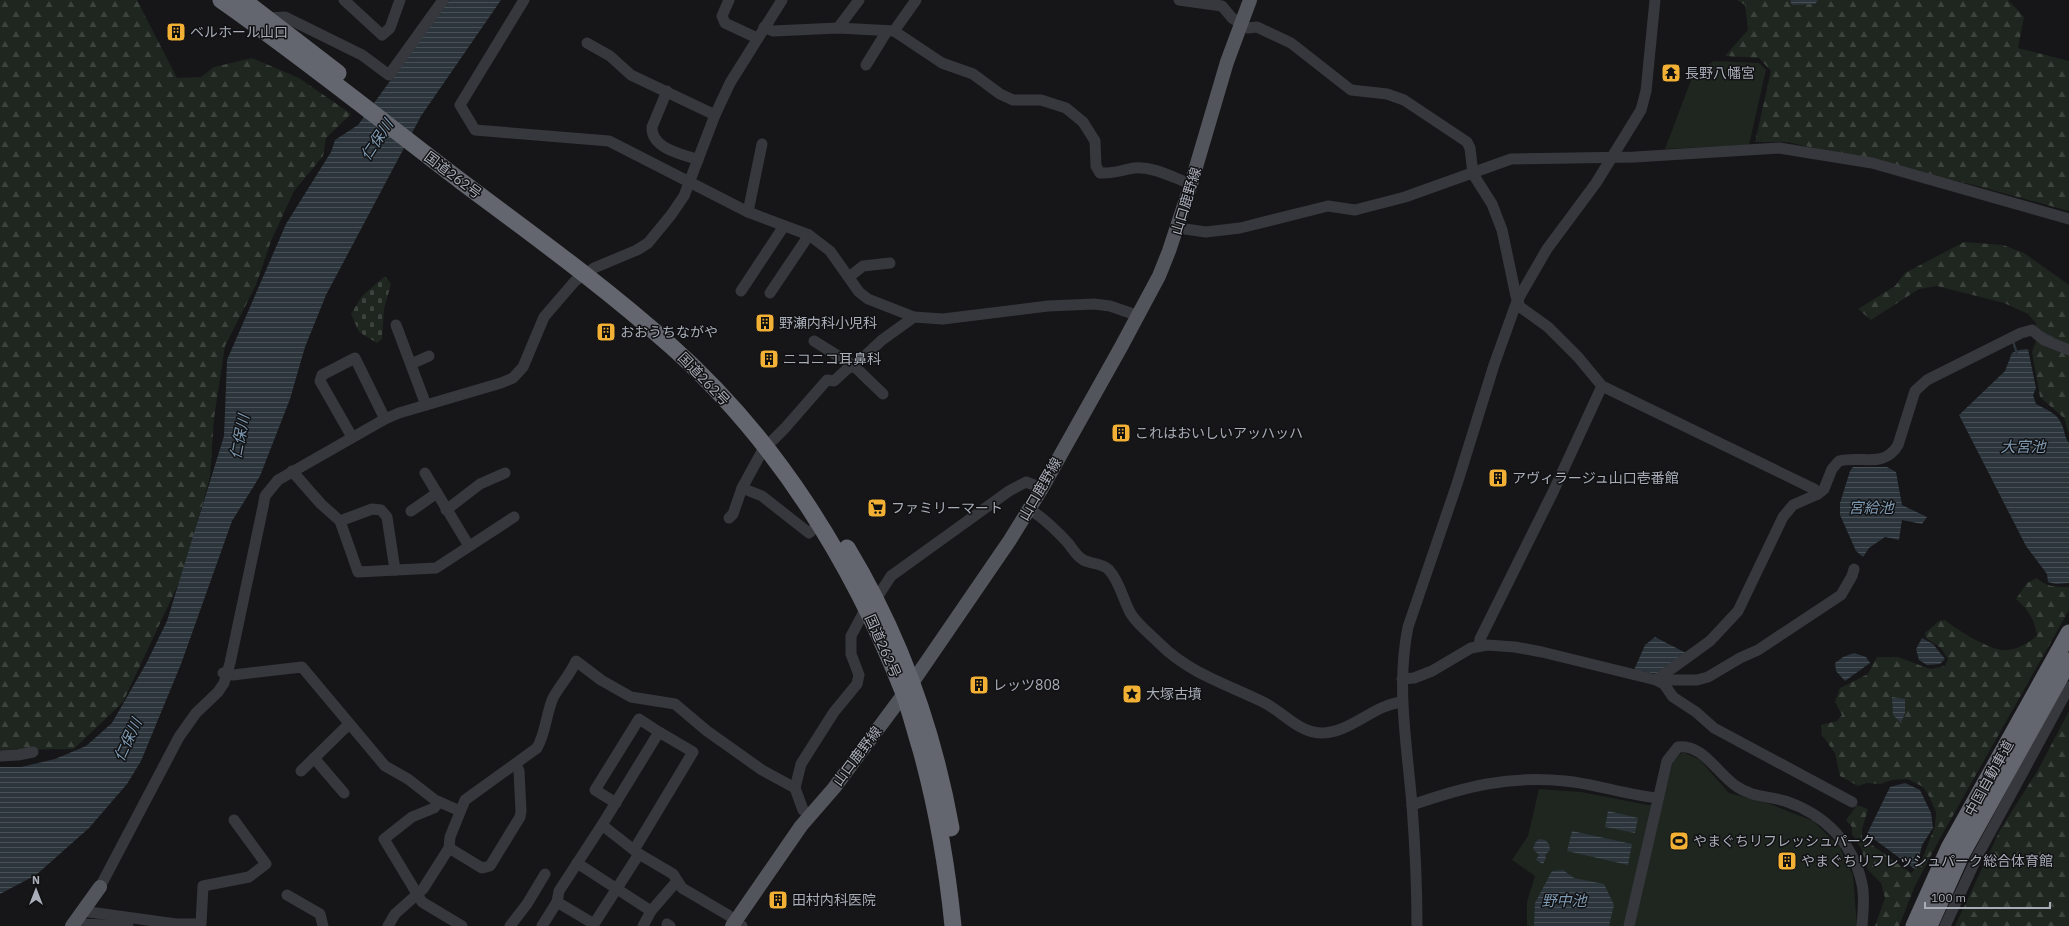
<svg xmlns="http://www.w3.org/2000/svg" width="2069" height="926" viewBox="0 0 2069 926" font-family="'IBM Plex Sans','Noto Sans JP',sans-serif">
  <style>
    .grass { fill: #1e261f }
    .forest { fill: url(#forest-firs) }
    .cemetery { fill: url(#cemetery-stones) }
    .water { fill: url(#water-rules) }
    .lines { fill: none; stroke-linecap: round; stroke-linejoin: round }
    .stream { stroke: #2c353c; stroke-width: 2.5 }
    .minor { stroke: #37383d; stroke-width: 11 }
    .major { stroke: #53555c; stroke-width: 14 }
    .highway { stroke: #63666e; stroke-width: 17 }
    .labels { text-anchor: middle; stroke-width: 3; stroke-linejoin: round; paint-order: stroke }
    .poi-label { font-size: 14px; fill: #a8adb8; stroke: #111113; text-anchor: start }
    .street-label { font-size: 14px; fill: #a8adb8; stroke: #111113 }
    .water-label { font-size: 15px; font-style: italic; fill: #7f9bb3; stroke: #111113 }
  </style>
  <defs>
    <pattern id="forest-firs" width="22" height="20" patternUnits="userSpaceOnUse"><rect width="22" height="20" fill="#1e261f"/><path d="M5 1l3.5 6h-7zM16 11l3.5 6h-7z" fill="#3c433d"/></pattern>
    <pattern id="cemetery-stones" width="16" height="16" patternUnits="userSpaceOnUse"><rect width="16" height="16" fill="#1e261f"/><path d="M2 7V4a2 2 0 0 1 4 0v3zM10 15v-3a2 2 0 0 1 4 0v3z" fill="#3c433d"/></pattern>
    <pattern id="water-rules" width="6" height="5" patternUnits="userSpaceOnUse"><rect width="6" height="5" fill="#2c353c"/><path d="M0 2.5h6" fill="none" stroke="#485056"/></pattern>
  </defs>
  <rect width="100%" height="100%" fill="#161618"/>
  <g class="grass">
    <path d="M1714,61L1759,63L1766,70L1749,145L1665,149L1693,75Z"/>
    <path d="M1683,752L1700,760L1729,793L1770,804L1813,821L1839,846L1853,875L1857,926H1527V902L1535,876L1512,860L1528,836L1539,789L1581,792L1648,805H1662L1673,761Z"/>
  </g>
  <g class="forest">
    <path d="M0,0H137L177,78L201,77L214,67L252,58L299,78L351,114L326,138L323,156L294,191L271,241L256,285L225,346L214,418L210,477L184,572L123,702L74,749L0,750Z"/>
    <path d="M1737,0H2008L2024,17L2018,48L2069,61V211L1974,185L1788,142H1755L1771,71L1759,58L1725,56L1748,30L1745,5Z"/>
    <path d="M1964,242L2003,245L2024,253L2069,285V434L2064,418L2040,397L2032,352L2036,341V323L2028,314L2004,303L1937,286L1919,289L1871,320L1858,309L1895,286L1905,273Z"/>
    <path d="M2037,578C2045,587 2057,587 2069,587V610L1938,842L1915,886L1899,926H1875L1885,898L1881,883L1868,870L1861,848L1852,834V827L1846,820L1857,805L1868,809L1862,829V838L1911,873L1920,865L1935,826L1936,812L1929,796L1923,787L1908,779L1892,780L1880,784L1867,783L1858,786L1840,776L1835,753L1822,735L1821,725L1837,721L1842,715L1835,702L1840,688L1868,674L1877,657H1898L1930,669L1945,666L1948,659L1941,648L1926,638L1925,633L1939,621L1945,620C1957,630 1988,649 2003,650C2016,651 2028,643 2037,636C2035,620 2028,609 2016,599L2027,583Z"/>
    <path d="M2069,711V926H1955L2000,830L2038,770Z"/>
  </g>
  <path class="cemetery" d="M385,276L391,284L384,309L382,339L377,343L359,332L351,314L362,296Z"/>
  <g class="water">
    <path d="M449,0H501L421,116L326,295L305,347L290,399L260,476L232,521L181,664L141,761L127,784L89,828L36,875L0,894V767H21L55,759L86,746L112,723L147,662L167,621L224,436L227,360L286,224L331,152L335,140L358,125Z"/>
    <path d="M1790,0H1818L1815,4L1792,5Z"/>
    <path d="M2028,349L2036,388L2033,395L2036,404C2045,409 2057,413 2061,423C2065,430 2064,437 2069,443V583L2056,584L2048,582L2047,574L2026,546L1959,415L2005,371L2012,353L2019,350Z"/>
    <path d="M1853,467H1887L1896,472L1902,505L1927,517L1922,524L1902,520L1899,540L1885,537L1869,548L1863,557L1856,551L1840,515V503L1850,471Z"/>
    <path d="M1655,637L1686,653L1658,674L1634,670L1645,645Z"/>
    <path d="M1922,638L1933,644L1945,659L1940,664L1927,665L1919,660L1916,649Z"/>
    <path d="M1854,653L1866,657L1870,663L1845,681L1836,671L1835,663L1843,657Z"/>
    <path d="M1892,697L1905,699V713L1901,723L1893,715Z"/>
    <path d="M1905,783L1920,790L1931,813L1933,828L1922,845L1916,870L1867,834L1890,787Z"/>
    <path d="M1608,811L1638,818L1635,833L1605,827Z"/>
    <path d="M1572,831L1632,844L1628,865L1567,851Z"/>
    <path d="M1539,839L1545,840L1549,844L1550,850L1545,855L1546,858L1543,864L1536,860L1539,855L1533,849L1535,843Z"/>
    <path d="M1563,870L1574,878L1604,884L1614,905L1609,926H1534L1535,903L1552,871Z"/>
  </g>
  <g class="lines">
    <g class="stream">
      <path d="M2043,333L2053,338"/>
      <path d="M2013,341L2017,354"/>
    </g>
    <g class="minor">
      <path d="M344,0L382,35L390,28L400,0"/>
      <path d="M524,0L460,105L475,130L609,141L748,212L809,235L830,251L859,292L868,299L914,317L943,319L1048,306L1094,304L1110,306L1139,316"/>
      <path d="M729,0L722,16L725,23L757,38"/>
      <path d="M1179,0L1222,6L1232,18L1248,28L1257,27L1291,43L1351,90L1387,94L1404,100L1467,142L1470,148L1473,174L1492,204L1502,230L1516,296L1520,307L1548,327L1578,357L1602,386L1814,489L1818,494"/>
      <path d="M267,18L285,17L362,55L389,75L443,0"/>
      <path d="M764,27L773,31L838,28L894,31L942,63L973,74L1000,94L1013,100H1041L1066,108L1083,122L1095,141L1096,166L1100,173C1113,174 1122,170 1134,168C1153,166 1174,178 1191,184"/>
      <path d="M838,28L859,0"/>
      <path d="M894,31L916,0"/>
      <path d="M587,43L610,56L631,75L715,115"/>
      <path d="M866,65L887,31"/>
      <path d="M667,91L652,127C651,149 683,154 698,160"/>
      <path d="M748,212L762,144"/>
      <path d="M1178,228L1206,232L1240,228L1328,206L1355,210L1405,197L1511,159L1635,157L1779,148L1872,163L2069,219"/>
      <path d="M849,277L863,266L890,263"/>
      <path d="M741,291L784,226"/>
      <path d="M770,293L809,235"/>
      <path d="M396,325L426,405"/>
      <path d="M814,341L854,366L882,340L914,317"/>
      <path d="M411,364L429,356"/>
      <path d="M352,437L320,381L322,375L355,358L385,419"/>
      <path d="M773,440L785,428L827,380L834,381L847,369L854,366L883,394"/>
      <path d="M292,471L321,504L340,521L358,572L436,568L514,517"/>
      <path d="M425,473L469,546"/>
      <path d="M742,488L762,496L809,533L819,524"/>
      <path d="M1029,509C1044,518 1056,530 1068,543C1072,548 1076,555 1082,559C1090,565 1101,562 1109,570C1120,582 1123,600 1131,614C1138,625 1151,635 1160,644C1190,674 1229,685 1265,703C1284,713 1298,732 1321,733C1351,733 1373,705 1402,702"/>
      <path d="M446,510L480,484L505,473"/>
      <path d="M411,511L437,493"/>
      <path d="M729,518L733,514L742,488L765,446"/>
      <path d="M340,521L372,509L381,510L387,517L395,570"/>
      <path d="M876,599L891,576L1009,491L1026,482L1042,488"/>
      <path d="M1479,646L1480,639L1553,492L1602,386"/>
      <path d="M223,673L233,675L302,667L385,766L408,779L435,800L460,811"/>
      <path d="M1402,679L1414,678L1432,671L1471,648L1487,645L1515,647L1542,652L1656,680H1697L1708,677L1740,658L1758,650L1841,595L1852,576L1854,569"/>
      <path d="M0,756L18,755L33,752"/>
      <path d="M314,758L344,793"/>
      <path d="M301,771L349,724"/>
      <path d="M439,802L434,808L412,817L384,839L422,902L462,926"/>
      <path d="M1852,802L1714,728L1696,712L1673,697L1664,684L1656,680L1710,641L1738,611L1783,517L1793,505L1818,494L1824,489L1832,469L1839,461C1860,455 1884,469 1898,445L1915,391L1927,380L2021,333L2032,330L2044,340L2069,350"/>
      <path d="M616,803L595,790L639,719L659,732"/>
      <path d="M1412,805C1464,787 1509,775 1565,781C1596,784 1627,795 1658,798"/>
      <path d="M811,815L803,810L795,788L801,764L834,712L857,684L859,675L851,654V636L866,608"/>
      <path d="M602,825L559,891L557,902L594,924L639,854"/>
      <path d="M449,848L482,868L490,866L520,817L521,811L519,771L516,764"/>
      <path d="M634,850L693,752L659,732L602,825L639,854L673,874L682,888L728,915L742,926"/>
      <path d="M577,863L651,911L643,926"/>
      <path d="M100,887L179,737L196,713L218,692L224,683L230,663L263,507L265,496L278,480L385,419L399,413L501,383L513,378L523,367L544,317L575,281L594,268L637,250L648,243L671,215L684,196L715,115L730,83L782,0"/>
      <path d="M287,895L320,914L323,926"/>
      <path d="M82,911L176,924H201L203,886L249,877L266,864L234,820"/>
      <path d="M651,911L677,881"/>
      <path d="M74,923C90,926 111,924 128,926"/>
      <path d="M667,924L670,926"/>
      <path d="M388,926L395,914L423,889L449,848L450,837L465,800L537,748C546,732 546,714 553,698C560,685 570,675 576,661L601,680L631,697L675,704L707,731L762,770L795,788"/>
      <path d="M510,926L527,904L545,874"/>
      <path d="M542,926L557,902"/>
      <path d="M1417,926C1417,885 1415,845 1412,805C1407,745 1396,686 1408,627L1457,484L1494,365L1517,301L1547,249L1596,183L1641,110L1646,91L1655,0"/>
      <path d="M1629,926L1667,761L1678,747C1702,743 1718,774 1736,786C1751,797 1768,796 1785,801C1824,814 1853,842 1862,884C1865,897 1863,912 1862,926"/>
      <path d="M1945,926L1978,855L2069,687"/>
    </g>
    <g class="major">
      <path d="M72,926L100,887"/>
      <path d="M732,926L801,826L834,788L912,683L1010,540L1042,488L1121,347L1159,276L1169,251L1191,184L1227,62L1250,0"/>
    </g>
    <g class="highway">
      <path d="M221,0C304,58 382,121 462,182C533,235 605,287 671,346C776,439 852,562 903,691C910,710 915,731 921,750C937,808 947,866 953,926"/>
      <path d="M243,0L338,73"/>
      <path d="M847,548C899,634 933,729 951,828"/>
      <path d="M1914,926L1949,848L2069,633"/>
      <path d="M1929,926L1962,853L2069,661"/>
    </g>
  </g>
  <defs>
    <symbol id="building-square" viewBox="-11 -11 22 22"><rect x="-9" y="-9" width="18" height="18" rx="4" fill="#f2b134" stroke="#111113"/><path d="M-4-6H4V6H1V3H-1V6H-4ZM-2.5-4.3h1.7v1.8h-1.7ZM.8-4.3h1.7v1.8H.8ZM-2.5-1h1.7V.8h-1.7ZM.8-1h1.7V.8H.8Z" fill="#111"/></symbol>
    <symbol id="temple-square" viewBox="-11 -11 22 22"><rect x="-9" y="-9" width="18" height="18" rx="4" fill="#f2b134" stroke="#111113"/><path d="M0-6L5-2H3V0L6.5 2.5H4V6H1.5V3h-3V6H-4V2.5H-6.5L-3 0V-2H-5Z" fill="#111"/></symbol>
    <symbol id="supermarket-square" viewBox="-11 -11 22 22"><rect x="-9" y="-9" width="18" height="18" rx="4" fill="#f2b134" stroke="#111113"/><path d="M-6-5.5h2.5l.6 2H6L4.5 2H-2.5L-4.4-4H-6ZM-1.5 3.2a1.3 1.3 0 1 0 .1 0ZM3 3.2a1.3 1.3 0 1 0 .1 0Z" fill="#111"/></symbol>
    <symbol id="sight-square" viewBox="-11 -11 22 22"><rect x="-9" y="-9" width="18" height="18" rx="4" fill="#f2b134" stroke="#111113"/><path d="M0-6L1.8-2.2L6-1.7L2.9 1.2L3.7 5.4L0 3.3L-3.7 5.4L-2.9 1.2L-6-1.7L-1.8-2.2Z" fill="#111"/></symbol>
    <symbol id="stadium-square" viewBox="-11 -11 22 22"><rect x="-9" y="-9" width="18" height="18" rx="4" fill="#f2b134" stroke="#111113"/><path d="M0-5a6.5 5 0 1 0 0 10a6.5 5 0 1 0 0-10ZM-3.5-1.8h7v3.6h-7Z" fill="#111"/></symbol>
  </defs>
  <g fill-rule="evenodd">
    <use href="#building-square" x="165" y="21" width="22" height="22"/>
    <use href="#temple-square" x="1660" y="62" width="22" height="22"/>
    <use href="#building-square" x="754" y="312" width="22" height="22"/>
    <use href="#building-square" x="595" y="321" width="22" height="22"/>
    <use href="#building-square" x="758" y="348" width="22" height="22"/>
    <use href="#building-square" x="1110" y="422" width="22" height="22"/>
    <use href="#building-square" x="1487" y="467" width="22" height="22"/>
    <use href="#supermarket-square" x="866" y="497" width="22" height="22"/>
    <use href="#building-square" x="968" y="674" width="22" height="22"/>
    <use href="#sight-square" x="1121" y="683" width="22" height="22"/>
    <use href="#stadium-square" x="1668" y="830" width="22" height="22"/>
    <use href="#building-square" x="1776" y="850" width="22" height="22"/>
    <use href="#building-square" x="767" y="889" width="22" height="22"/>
  </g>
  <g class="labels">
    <g class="poi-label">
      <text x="190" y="37">ベルホール山口</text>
      <text x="1685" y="78">長野八幡宮</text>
      <text x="779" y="328">野瀬内科小児科</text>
      <text x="620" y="337">おおうちながや</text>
      <text x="783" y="364">ニコニコ耳鼻科</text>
      <text x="1135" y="438">これはおいしいアッハッハ</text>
      <text x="1512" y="483">アヴィラージュ山口壱番館</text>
      <text x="891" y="513">ファミリーマート</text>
      <text x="993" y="690">レッツ808</text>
      <text x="1146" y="699">大塚古墳</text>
      <text x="1693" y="846">やまぐちリフレッシュパーク</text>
      <text x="1801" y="866">やまぐちリフレッシュパーク総合体育館</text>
      <text x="792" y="905">田村内科医院</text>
    </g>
    <g class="street-label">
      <text transform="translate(453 175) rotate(37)" y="5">国道262号</text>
      <text transform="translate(1186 201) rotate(-73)" y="5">山口鹿野線</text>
      <text transform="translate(704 379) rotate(46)" y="5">国道262号</text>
      <text transform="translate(1040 489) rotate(-60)" y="5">山口鹿野線</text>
      <text transform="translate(883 646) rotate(66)" y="5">国道262号</text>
      <text transform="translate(857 756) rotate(-53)" y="5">山口鹿野線</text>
      <text transform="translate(1989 778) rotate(-61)" y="5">中国自動車道</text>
    </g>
    <g class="water-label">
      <text transform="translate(377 140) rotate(-56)" y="5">仁保川</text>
      <text transform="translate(240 437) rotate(-79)" y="5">仁保川</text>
      <text x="2023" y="452">大宮池</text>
      <text x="1871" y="513">宮給池</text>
      <text transform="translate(128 740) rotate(-65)" y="5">仁保川</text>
      <text x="1564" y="906">野中池</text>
    </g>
  </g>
  <g transform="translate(36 890)" stroke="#111113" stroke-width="3" paint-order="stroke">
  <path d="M0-3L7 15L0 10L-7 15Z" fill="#a8adb8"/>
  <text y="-6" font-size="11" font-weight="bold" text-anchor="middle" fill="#a8adb8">N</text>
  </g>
  <path d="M1925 902v6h125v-6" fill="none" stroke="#a8adb8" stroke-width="2"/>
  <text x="1931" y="902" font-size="12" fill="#a8adb8" stroke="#111113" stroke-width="3" paint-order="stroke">100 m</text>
</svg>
